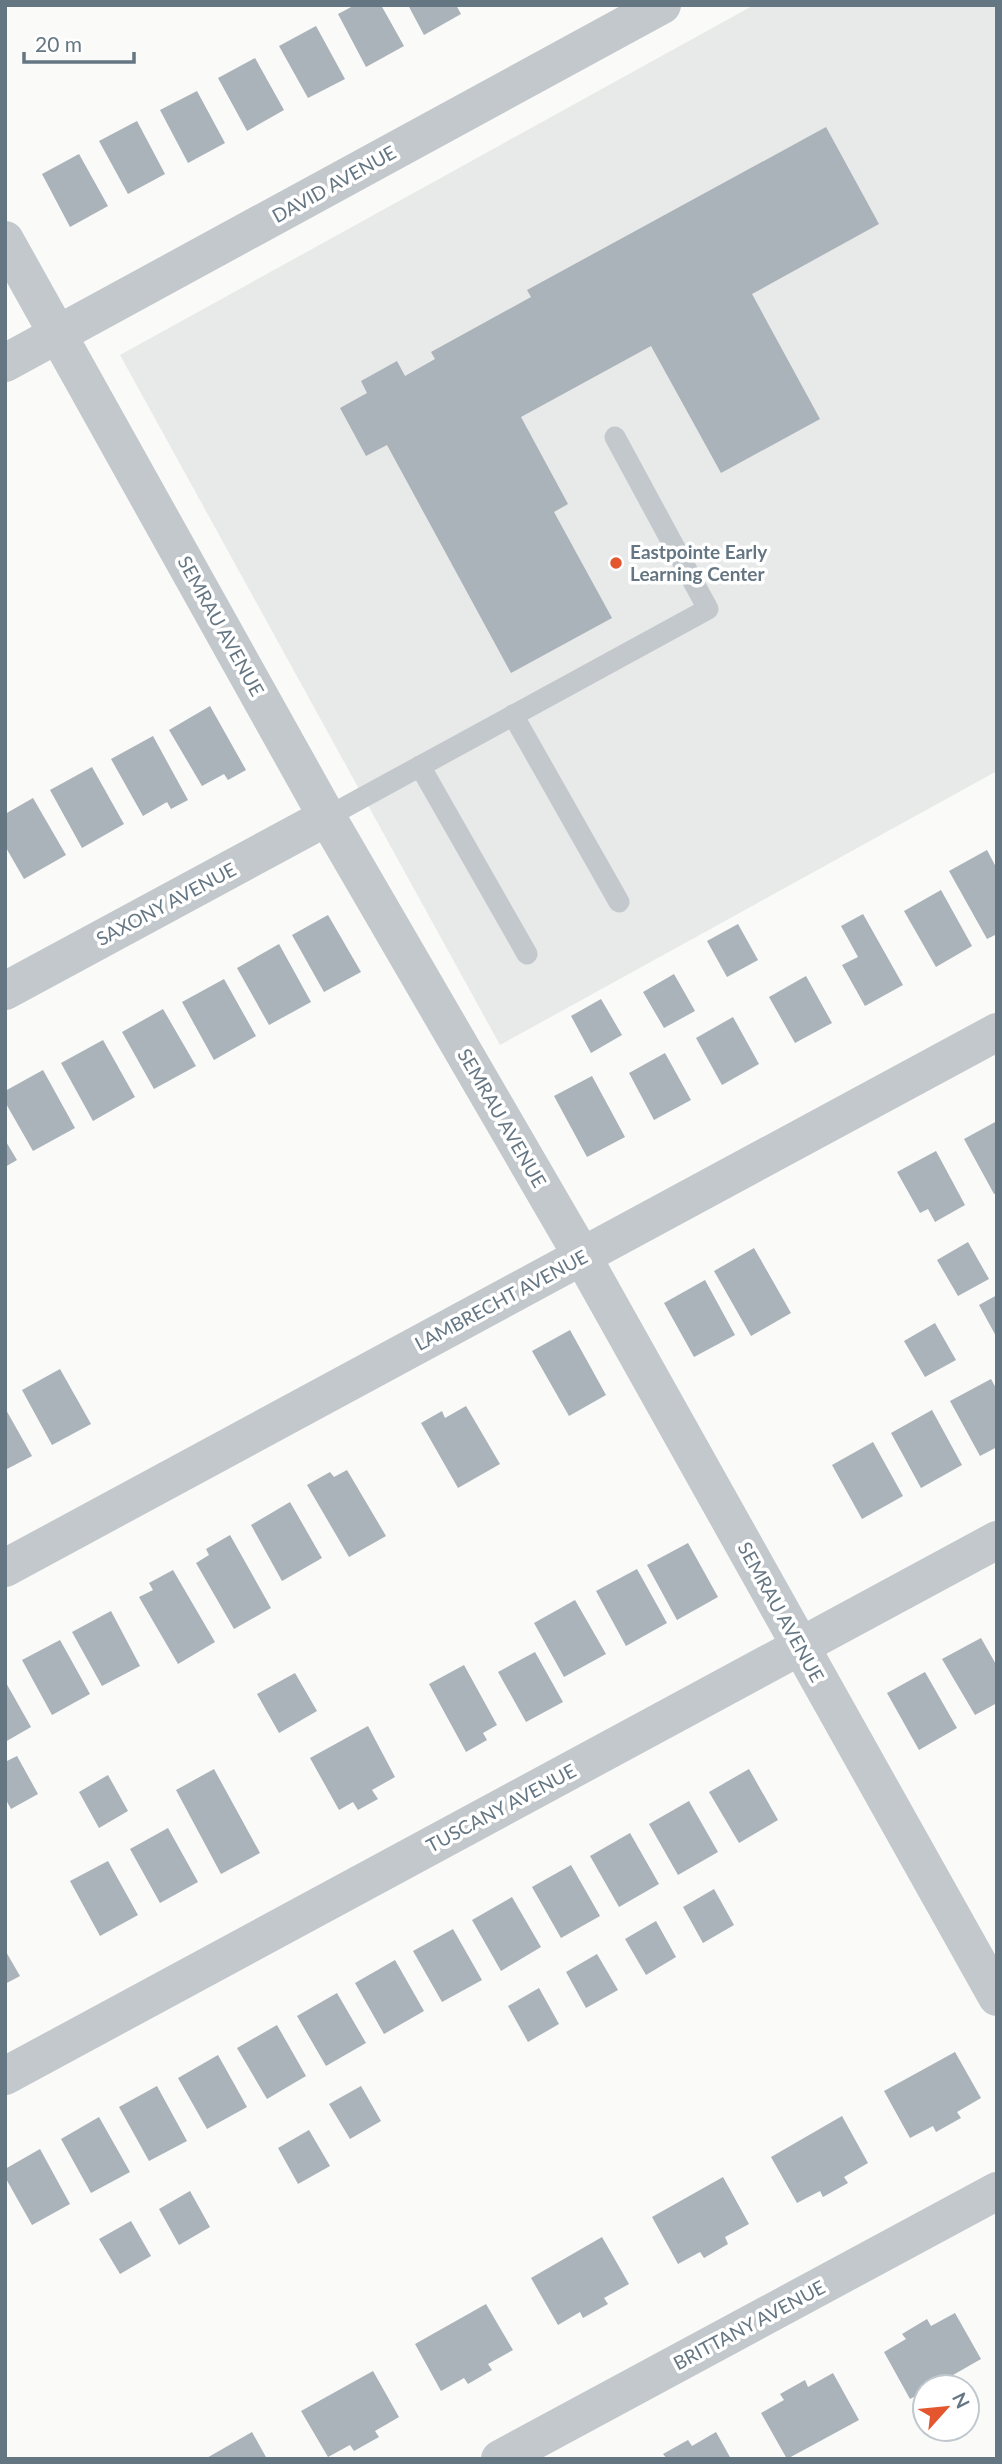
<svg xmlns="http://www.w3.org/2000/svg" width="1002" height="2464" viewBox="0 0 1002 2464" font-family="Lato,sans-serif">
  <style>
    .built { fill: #e8e9e9 }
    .building { fill: #aab3b9 }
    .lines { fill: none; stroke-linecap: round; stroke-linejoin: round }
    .lane { stroke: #c3c8cc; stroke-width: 21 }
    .street { stroke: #c3c8cc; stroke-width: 38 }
    .poi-dot { fill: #e4572e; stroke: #fff; stroke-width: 2.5 }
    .labels { text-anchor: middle; stroke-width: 7; stroke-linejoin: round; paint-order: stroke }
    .street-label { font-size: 19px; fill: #657683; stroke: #fff }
    .poi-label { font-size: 19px; font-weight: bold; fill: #657683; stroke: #fff; text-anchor: start }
  </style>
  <rect width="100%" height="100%" fill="#fafaf8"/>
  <path class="built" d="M754,5H997V771L500,1045L120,355Z"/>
  <g class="building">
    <path d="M355,5H381L404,46L366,67L338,14Z"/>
    <path d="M408,5H456L461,14L424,35Z"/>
    <path d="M316,26L345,79L308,98L279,46Z"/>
    <path d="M255,58L284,110L247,131L218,78Z"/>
    <path d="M197,91L225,143L188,163L160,110Z"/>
    <path d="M137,121L165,174L128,194L99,141Z"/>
    <path d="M826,127L879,224L752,294L820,419L721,473L651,346L521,417L568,504L554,512L612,618L511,673L387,445L366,456L340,408L367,393L361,381L397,361L405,376L435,359L431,352L531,297L527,290Z"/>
    <path d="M79,154L108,206L70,227L42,174Z"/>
    <path d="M210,706L246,770L228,780L224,774L202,786L169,730Z"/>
    <path d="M153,736L188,800L171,809L167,802L143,816L111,759Z"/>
    <path d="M92,767L124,824L82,848L50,790Z"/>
    <path d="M33,798L66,855L24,879L5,846V814Z"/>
    <path d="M987,850L997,869V934L987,939L949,871Z"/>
    <path d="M941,890L972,946L936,967L904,911Z"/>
    <path d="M863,914L903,985L865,1006L842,965L858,957L841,926Z"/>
    <path d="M328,915L361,972L324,992L292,935Z"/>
    <path d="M738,924L758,960L727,977L707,941Z"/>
    <path d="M279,944L311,1002L269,1025L237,968Z"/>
    <path d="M674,974L695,1011L664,1028L643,992Z"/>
    <path d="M806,976L832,1023L795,1043L769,997Z"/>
    <path d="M224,979L256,1036L214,1060L182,1002Z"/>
    <path d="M601,999L622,1035L591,1053L571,1016Z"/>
    <path d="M163,1009L196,1066L154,1089L122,1032Z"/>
    <path d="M733,1017L759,1064L722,1085L696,1038Z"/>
    <path d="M103,1040L135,1097L93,1121L61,1063Z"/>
    <path d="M665,1053L691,1100L654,1120L629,1073Z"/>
    <path d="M43,1070L75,1128L33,1151L5,1102V1091Z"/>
    <path d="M592,1076L625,1137L587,1157L554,1096Z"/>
    <path d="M997,1121V1193L994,1194L964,1139Z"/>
    <path d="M5,1140L17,1160L5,1167Z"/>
    <path d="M936,1151L965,1205L935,1222L928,1209L920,1213L897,1172Z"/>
    <path d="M968,1242L989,1279L958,1296L937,1260Z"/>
    <path d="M754,1248L791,1313L751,1336L714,1271Z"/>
    <path d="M705,1280L735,1335L694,1357L664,1303Z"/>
    <path d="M997,1295V1338L979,1305Z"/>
    <path d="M935,1323L956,1360L925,1377L904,1341Z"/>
    <path d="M570,1330L606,1395L569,1416L532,1351Z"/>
    <path d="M60,1369L91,1424L52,1445L22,1390Z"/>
    <path d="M991,1379L997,1390V1447L980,1456L950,1401Z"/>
    <path d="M466,1406L500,1464L458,1488L421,1423L442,1411L445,1418Z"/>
    <path d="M5,1408L32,1456L5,1470Z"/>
    <path d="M932,1410L962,1465L921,1488L891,1433Z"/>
    <path d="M873,1442L903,1496L862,1519L832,1465Z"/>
    <path d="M347,1470L386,1536L349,1557L307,1485L330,1472L334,1477Z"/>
    <path d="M290,1502L322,1558L282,1581L251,1525Z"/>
    <path d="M230,1535L271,1608L234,1629L196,1563L209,1555L206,1549Z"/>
    <path d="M688,1543L718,1597L677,1620L647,1565Z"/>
    <path d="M637,1569L667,1623L626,1646L596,1591Z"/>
    <path d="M173,1570L215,1642L178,1664L139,1597L153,1590L149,1583Z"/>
    <path d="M575,1600L606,1654L564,1677L534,1623Z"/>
    <path d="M111,1611L140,1666L102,1686L72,1632Z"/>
    <path d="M981,1638L997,1666V1703L975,1715L942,1659Z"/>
    <path d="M60,1640L90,1694L52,1715L22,1660Z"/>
    <path d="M535,1652L563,1702L526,1722L498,1672Z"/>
    <path d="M464,1665L497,1725L483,1733L487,1740L466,1752L429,1684Z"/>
    <path d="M925,1672L957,1728L919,1750L887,1693Z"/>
    <path d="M295,1673L317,1711L279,1733L257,1694Z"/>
    <path d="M5,1681L31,1727L5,1742Z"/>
    <path d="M368,1726L395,1777L372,1790L378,1799L358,1810L353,1802L339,1810L310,1758Z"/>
    <path d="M17,1756L38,1794L11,1809L5,1798V1762Z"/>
    <path d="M214,1769L260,1853L221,1874L176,1790Z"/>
    <path d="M749,1769L778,1820L739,1843L709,1792Z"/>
    <path d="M108,1775L128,1811L99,1828L79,1792Z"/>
    <path d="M689,1801L718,1852L678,1875L649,1824Z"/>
    <path d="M168,1828L198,1882L160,1903L130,1849Z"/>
    <path d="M630,1833L659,1884L619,1907L590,1856Z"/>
    <path d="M108,1861L138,1915L100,1936L70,1881Z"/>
    <path d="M571,1865L600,1916L561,1938L532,1887Z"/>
    <path d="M714,1889L734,1925L703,1943L683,1907Z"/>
    <path d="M512,1897L541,1947L501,1971L472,1920Z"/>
    <path d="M656,1921L676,1957L646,1975L625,1939Z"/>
    <path d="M453,1929L482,1980L442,2002L413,1951Z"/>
    <path d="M5,1950L20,1976L5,1984Z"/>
    <path d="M597,1954L618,1990L586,2008L566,1972Z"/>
    <path d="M395,1960L424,2011L384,2034L355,1983Z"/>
    <path d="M539,1988L559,2024L528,2042L508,2006Z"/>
    <path d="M337,1993L366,2043L326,2066L297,2016Z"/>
    <path d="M277,2025L306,2076L267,2099L237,2048Z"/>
    <path d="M955,2052L981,2098L957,2112L961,2118L936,2132L933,2126L910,2138L884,2091Z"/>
    <path d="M218,2055L247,2107L207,2129L178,2078Z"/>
    <path d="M157,2086L187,2141L149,2161L119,2107Z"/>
    <path d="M361,2086L381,2121L350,2139L329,2104Z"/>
    <path d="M842,2116L868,2163L844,2177L848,2183L823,2197L820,2191L797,2203L771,2157Z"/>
    <path d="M99,2117L130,2172L91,2193L61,2139Z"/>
    <path d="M309,2130L330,2166L298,2184L278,2148Z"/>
    <path d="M40,2149L70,2204L32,2225L5,2177V2169Z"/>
    <path d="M723,2177L749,2224L725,2237L728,2244L704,2258L700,2252L678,2264L652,2217Z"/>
    <path d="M190,2191L210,2227L179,2245L159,2209Z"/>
    <path d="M131,2221L151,2256L120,2274L99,2239Z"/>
    <path d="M602,2237L629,2284L604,2298L608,2304L583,2318L580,2312L558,2325L531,2278Z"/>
    <path d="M486,2304L513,2350L488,2364L492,2370L468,2384L464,2378L441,2391L415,2344Z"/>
    <path d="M955,2313L981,2359L932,2387H925V2391L910,2399L884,2352L906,2339L902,2334L927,2319L931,2326Z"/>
    <path d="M373,2371L399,2417L375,2431L379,2437L354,2451L350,2445L328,2457L301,2411Z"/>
    <path d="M833,2373L859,2420L787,2459L761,2413L784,2400L780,2394L805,2380L808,2387Z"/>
    <path d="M252,2432L267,2459H205Z"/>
    <path d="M716,2432L731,2459H667L663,2454L688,2440L692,2446Z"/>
  </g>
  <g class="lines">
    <g class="lane">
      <path d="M513,715L619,902"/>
      <path d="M420,766L527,954"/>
      <path d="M327,817L708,609L615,437"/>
    </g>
    <g class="street">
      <path d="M5,240L327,817L582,1256L997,1997"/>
      <path d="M5,363L662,5"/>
      <path d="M5,991L327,817"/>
      <path d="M5,1568L997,1032"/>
      <path d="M5,2076L997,1540"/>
      <path d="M500,2459L997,2191"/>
    </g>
  </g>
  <circle class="poi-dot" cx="616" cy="563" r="7"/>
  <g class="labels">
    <g class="street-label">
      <text transform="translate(334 184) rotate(-29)" y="7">DAVID AVENUE</text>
      <text transform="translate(221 626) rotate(61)" y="7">SEMRAU AVENUE</text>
      <text transform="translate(166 904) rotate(-28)" y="7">SAXONY AVENUE</text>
      <text transform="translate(502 1118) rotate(60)" y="7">SEMRAU AVENUE</text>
      <text transform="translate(501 1300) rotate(-28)" y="7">LAMBRECHT AVENUE</text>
      <text transform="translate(781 1612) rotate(61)" y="7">SEMRAU AVENUE</text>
      <text transform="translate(501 1808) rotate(-28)" y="7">TUSCANY AVENUE</text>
      <text transform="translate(749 2325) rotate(-28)" y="7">BRITTANY AVENUE</text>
    </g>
    <g class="poi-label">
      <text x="630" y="559">Eastpointe Early<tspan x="630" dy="22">Learning Center</tspan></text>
    </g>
  </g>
  <rect width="1002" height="2464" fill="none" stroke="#657683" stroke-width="14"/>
  <g transform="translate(946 2408) rotate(63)"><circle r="33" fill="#ffffff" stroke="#c1c8cd" stroke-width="2"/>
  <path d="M0-5L12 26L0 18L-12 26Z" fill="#e4572e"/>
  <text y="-10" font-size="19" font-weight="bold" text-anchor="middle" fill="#657683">N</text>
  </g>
  <path d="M24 52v10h110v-10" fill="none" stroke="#657683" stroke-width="3.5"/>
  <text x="35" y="52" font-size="21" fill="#657683" stroke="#ffffff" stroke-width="5" paint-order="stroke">20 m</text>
</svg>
